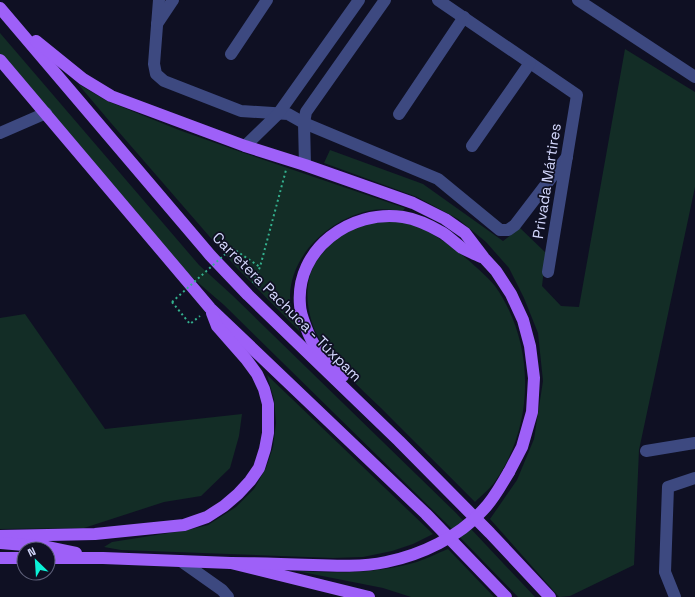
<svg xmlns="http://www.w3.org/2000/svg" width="695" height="597" viewBox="0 0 695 597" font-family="'Space Grotesk',sans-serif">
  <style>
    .green { fill: #132d26 }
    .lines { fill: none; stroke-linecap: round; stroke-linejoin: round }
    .path { stroke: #34b08e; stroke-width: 2; stroke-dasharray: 2 3; stroke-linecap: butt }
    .minor { stroke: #3d4980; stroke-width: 12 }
    .major { stroke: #9e60f8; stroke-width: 12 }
    .path-bridge { stroke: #34b08e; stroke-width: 2; stroke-dasharray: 2 3; stroke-linecap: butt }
    .major-bridge { stroke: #9e60f8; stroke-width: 12 }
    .labels { text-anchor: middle; stroke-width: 3.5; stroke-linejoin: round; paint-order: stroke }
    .street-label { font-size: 15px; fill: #d4d8fd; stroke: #0f1023 }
  </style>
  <rect width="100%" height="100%" fill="#0f1023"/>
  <g class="green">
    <path d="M0,33L199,265L232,295L456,513L535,597H518L446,523L224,305L188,274L0,54Z"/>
    <path d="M625,49L695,92V187L639,450L634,565L570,596L559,597L490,519L517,480L534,439L543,381L538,333L524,298L509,268L486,242L458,219L417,197L324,163L330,150L423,184L503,241L520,228L546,253L542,286L561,306L579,307Z"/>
    <path d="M78,84L107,101L179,130L241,152L405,208L403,211C394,210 382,208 373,210C332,217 291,253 290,296C290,306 297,322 300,332L235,266L111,123Z"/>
    <path d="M395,221C403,223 411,224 419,227C432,233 443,241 455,249C467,259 485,274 495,286C535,343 535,423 496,480C491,488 482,495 475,502C444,471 412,439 381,408C358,386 332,363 317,335C305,310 302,277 321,255C325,251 329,245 333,241C351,226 373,222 395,221Z"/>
    <path d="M25,314L105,429L242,414L239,436L230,468L201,496L164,502L84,528L0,529V318Z"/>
    <path d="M267,375L433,534L413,544L392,551L363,557L333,558L121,550L104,547L112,542L188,530L208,525L236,507L254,489L266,468L273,447L276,423L274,399Z"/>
    <path d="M448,549L494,597H411L383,588L297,571C337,573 374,574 413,563C425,560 437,553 448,549Z"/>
  </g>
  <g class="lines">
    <g class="path">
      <path d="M232,248L260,267"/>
      <path d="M253,283L260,267L286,170"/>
      <path d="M172,302L190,324L200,316"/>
    </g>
    <g class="minor">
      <path d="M159,0L154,64L156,74L164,81L241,111L288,114L304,123L438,179L500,230H508L515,225L567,157"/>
      <path d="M438,0L577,95L548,272"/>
      <path d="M578,0L695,77"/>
      <path d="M157,24L173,0"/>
      <path d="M231,54L267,0"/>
      <path d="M399,114L464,17"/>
      <path d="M0,133L46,113"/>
      <path d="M245,146L278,114L359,0"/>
      <path d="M472,146L530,63"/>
      <path d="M305,165L304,123L306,112L385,0"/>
      <path d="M646,451L695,443"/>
      <path d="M181,561L222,590L228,597"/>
      <path d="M675,597L665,572L668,487L695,478"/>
    </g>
    <g class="major">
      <path d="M0,8L210,255L248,295L399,441L490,533L550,597"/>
      <path d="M36,41L83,79L111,96L245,146L305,165L413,203L445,219L465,233L484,258L496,271L511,294L523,320L530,346L534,378L532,412L522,447L509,472"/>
      <path d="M0,60L210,308L426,514L506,597"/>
      <path d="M343,376C334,367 323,358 316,347C310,340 300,314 300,305C295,249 351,209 403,217C416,219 431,226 443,233C449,237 455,243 462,248C468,251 475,254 481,257"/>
      <path d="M0,536L95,534L184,525L207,517L224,506L238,494L250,481L259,468L265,449L268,433V404L264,389L257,374L246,359L217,326L212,313"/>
      <path d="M1,543L47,547L76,553"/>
      <path d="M0,558H24"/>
      <path d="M48,558H103L231,563L369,597"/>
    </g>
    <path class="path-bridge" d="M172,302L232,248"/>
    <path class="major-bridge" d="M231,563C258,563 286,564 313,565C336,566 363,567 386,562C421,555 459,537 483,510C494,499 501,485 509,472"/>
  </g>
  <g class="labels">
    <g class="street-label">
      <text transform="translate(547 181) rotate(-81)" y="5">Privada Mártires</text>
      <text transform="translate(287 307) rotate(45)" y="5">Carretera Pachuca - Túxpam</text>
    </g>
  </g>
  <g transform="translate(36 561) rotate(335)"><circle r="19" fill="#0f1023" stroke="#5e607a"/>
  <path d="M0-3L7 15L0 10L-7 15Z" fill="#0bf2d7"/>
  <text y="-6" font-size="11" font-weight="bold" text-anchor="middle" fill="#d4d8fd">N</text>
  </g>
</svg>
